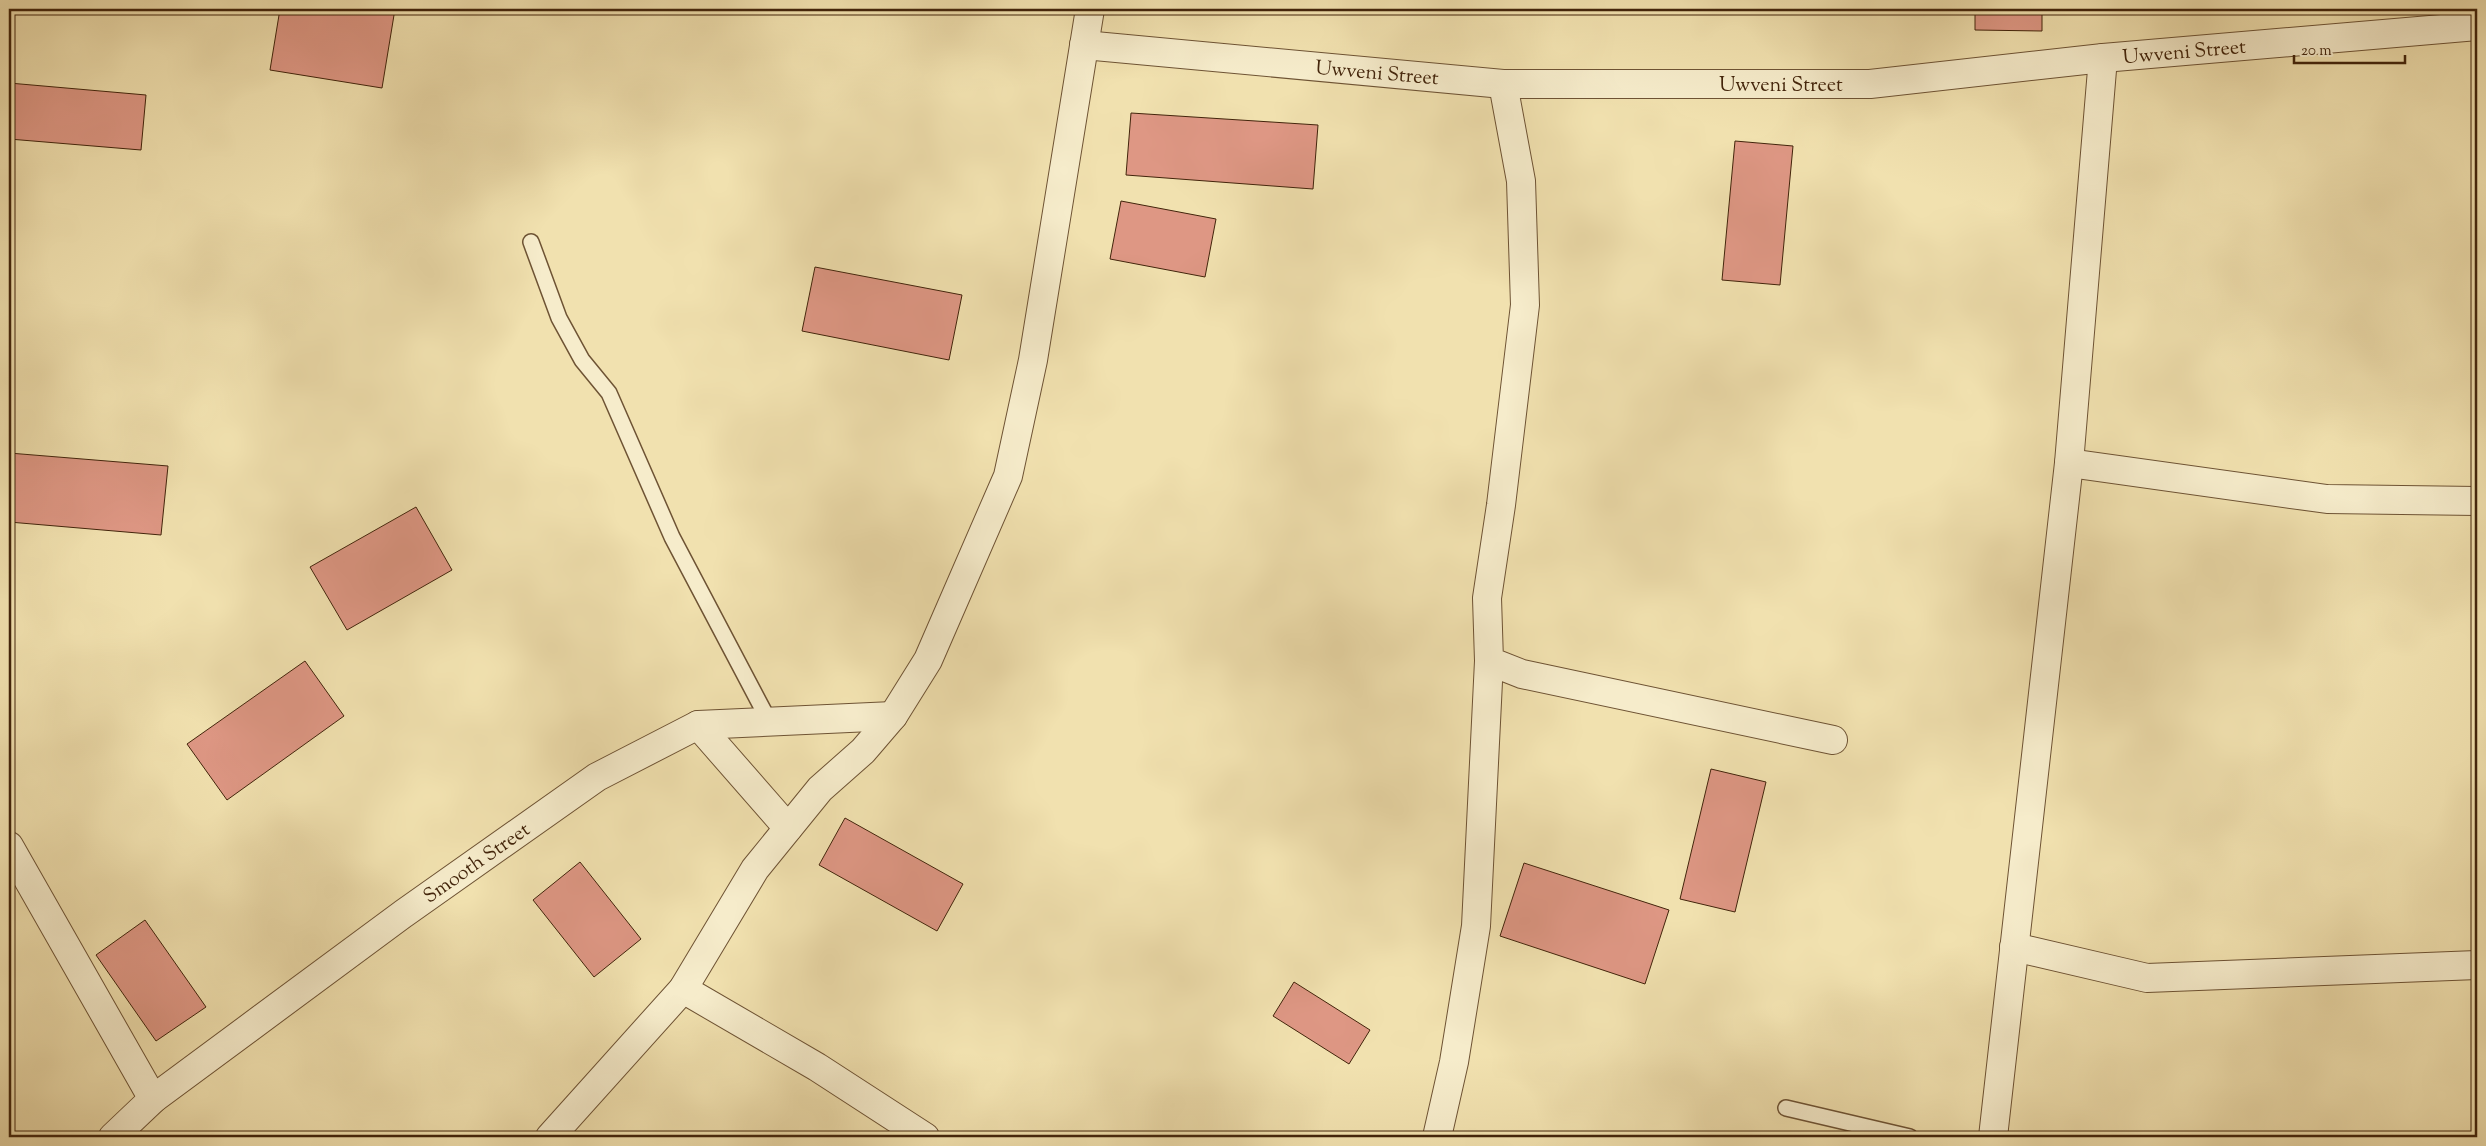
<svg xmlns="http://www.w3.org/2000/svg" width="2486" height="1146" viewBox="0 0 2486 1146" font-family="'Sorts Mill Goudy',serif">
  <style>
    .building { fill: #de9784; stroke: #42240b }
    .lines { fill: none; stroke-linecap: round; stroke-linejoin: round }
    .service-casing { stroke: #6e5334; stroke-width: 18 }
    .minor-casing { stroke: #6e5334; stroke-width: 30 }
    .service { stroke: #f6eccb; stroke-width: 15 }
    .minor { stroke: #f6eccb; stroke-width: 28 }
    .labels { text-anchor: middle; stroke-width: 5; stroke-linejoin: round; paint-order: stroke }
    .street-label { font-size: 20px; fill: #42240b; stroke: #f6eccb }
  </style>
  <rect width="100%" height="100%" fill="#f1e1af"/>
  <filter id="stains"><feTurbulence type="fractalNoise" baseFrequency=".004" numOctaves="4"/><feColorMatrix values="0 0 0 0 .2 0 0 0 0 .09 0 0 0 0 .02 0 0 0 .5 -.17"/></filter>
  <radialGradient id="worn" r=".72"><stop offset=".6" stop-color="#630" stop-opacity="0"/><stop offset="1" stop-color="#630" stop-opacity=".3"/></radialGradient>
  <g class="building">
    <path d="M280,9H395L382,88L270,70Z"/>
    <path d="M1975,9H2042V31L1975,30Z"/>
    <path d="M9,83L146,95L141,150L9,139Z"/>
    <path d="M1131,113L1318,125L1313,189L1126,175Z"/>
    <path d="M1735,141L1793,146L1780,285L1722,280Z"/>
    <path d="M1121,201L1216,219L1205,277L1110,259Z"/>
    <path d="M815,267L962,295L949,360L802,331Z"/>
    <path d="M9,453L168,466L161,535L9,522Z"/>
    <path d="M416,507L452,570L347,630L310,567Z"/>
    <path d="M305,661L344,716L227,800L187,744Z"/>
    <path d="M1711,769L1766,782L1735,912L1680,899Z"/>
    <path d="M845,818L963,884L937,931L819,865Z"/>
    <path d="M580,862L641,939L594,977L533,900Z"/>
    <path d="M1524,863L1669,910L1645,984L1500,936Z"/>
    <path d="M145,920L206,1007L156,1041L96,955Z"/>
    <path d="M1294,982L1370,1030L1349,1064L1273,1016Z"/>
  </g>
  <g class="lines">
    <defs>
      <g id="service">
        <path d="M531,242L559,318L582,360L609,393L672,537L769,721"/>
        <path d="M1786,1108L1910,1137"/>
      </g>
      <g id="minor">
        <path d="M1084,45L1503,84H1870L2103,58L2477,26"/>
        <path d="M1503,84L1521,181L1525,305L1501,505L1487,598L1489,661L1522,674L1833,740"/>
        <path d="M2069,463L2327,499L2477,501"/>
        <path d="M698,725L788,828"/>
        <path d="M9,846L153,1099"/>
        <path d="M2014,947L2147,978L2477,965"/>
        <path d="M683,989L817,1067L925,1137"/>
        <path d="M113,1137L153,1099L403,914L597,777L698,725L893,716"/>
        <path d="M550,1137L683,989L755,869L820,789L863,751L893,716L928,660L1008,476L1033,360L1090,9"/>
        <path d="M1437,1137L1454,1062L1476,926L1489,661"/>
        <path d="M1993,1137L2069,463L2103,58"/>
      </g>
    </defs>
    <use href="#service" class="service-casing"/>
    <use href="#minor" class="minor-casing"/>
    <use href="#service" class="service"/>
    <use href="#minor" class="minor"/>
  </g>
  <g class="labels">
    <g class="street-label">
      <text transform="translate(2184 51) rotate(-5)" y="7">Uwveni Street</text>
      <text transform="translate(1377 72) rotate(5)" y="7">Uwveni Street</text>
      <text x="1781" y="91">Uwveni Street</text>
      <text transform="translate(476 862) rotate(-35)" y="7">Smooth Street</text>
    </g>
  </g>
  <rect width="2486" height="1146" fill="none" stroke="#f1e1af" stroke-width="30"/>
  <rect x="10" y="10" width="2466" height="1126" fill="none" stroke="#42240b" stroke-width="2.5"/>
  <rect x="15" y="15" width="2456" height="1116" fill="none" stroke="#42240b"/>
  <path d="M2294 55v8h111v-8" fill="none" stroke="#42240b" stroke-width="2.5"/>
  <text x="2301" y="55" font-size="15" fill="#42240b" stroke="#f6eccb" stroke-width="4" paint-order="stroke">20 m</text>
  <rect width="100%" height="100%" filter="url(#stains)"/>
  <rect width="100%" height="100%" fill="url(#worn)"/>
</svg>
